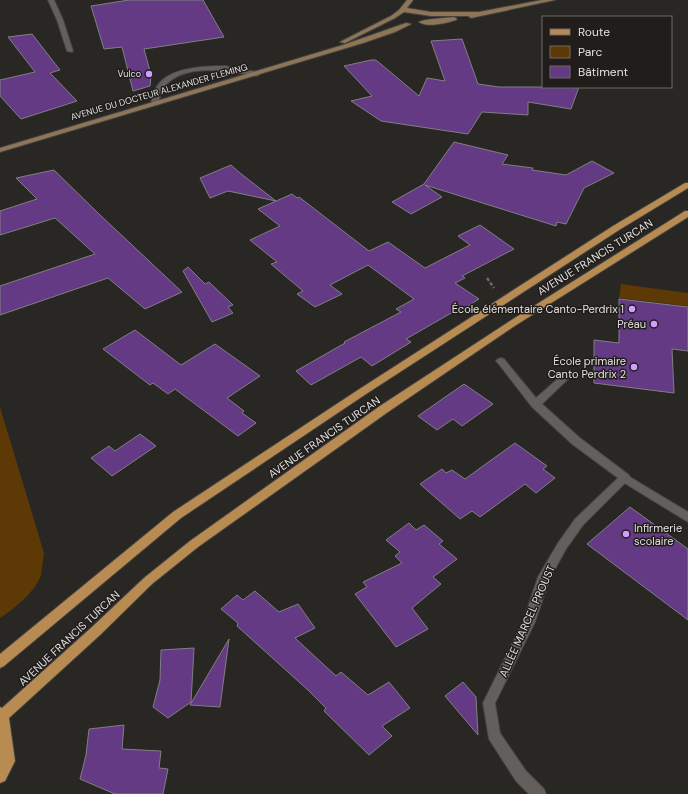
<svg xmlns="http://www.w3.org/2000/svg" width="688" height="794" viewBox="0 0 688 794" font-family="'DM Sans',sans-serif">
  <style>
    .green { fill: #5c3905 }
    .building { fill: #633a83; stroke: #817f83 }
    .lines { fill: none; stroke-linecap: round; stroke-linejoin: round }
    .service-casing { stroke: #444240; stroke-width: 2 }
    .minor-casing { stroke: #444240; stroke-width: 2 }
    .secondary-casing { stroke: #444240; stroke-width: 2 }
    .primary-casing { stroke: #444240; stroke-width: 2 }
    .path { stroke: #6b6a67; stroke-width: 2.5; stroke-dasharray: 3.5 2; stroke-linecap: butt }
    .service { fill: #625f5c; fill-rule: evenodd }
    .minor { fill: #625f5c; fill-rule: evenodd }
    .secondary { fill: #8d7557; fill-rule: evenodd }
    .primary { fill: #b78b51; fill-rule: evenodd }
    .poi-dot { fill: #d19dfe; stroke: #201d1b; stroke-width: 1.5 }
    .labels { text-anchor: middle; stroke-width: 3; stroke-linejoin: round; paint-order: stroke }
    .far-poi-label { font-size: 9px; fill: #e2e1df; stroke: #201d1b; text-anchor: end }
    .far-street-label { font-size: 9px; fill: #e2e1df; stroke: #201d1b }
    .street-label { font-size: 11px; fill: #e2e1df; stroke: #201d1b }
    .poi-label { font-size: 11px; fill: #e2e1df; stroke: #201d1b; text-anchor: end }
  </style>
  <rect width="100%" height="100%" fill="#292724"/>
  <g class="green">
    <path d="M621,284L688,293V306L619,298Z"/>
    <path d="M0,407L44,553C43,560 42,568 41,575C37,590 13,610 0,618Z"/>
  </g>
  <g class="building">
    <path d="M129,0H203L224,37L144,49L151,75L150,86L133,91L122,47L104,49L91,6Z"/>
    <path d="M32,34L60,70L50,73L77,101L21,119L0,96V80L35,72L8,37Z"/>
    <path d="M462,39L478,84L499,87H579L571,109L528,102V115L482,112L468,134L381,121L351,101L372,96L344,66L371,60H376L419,96L427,78L445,81L431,41Z"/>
    <path d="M454,142L508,155L502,164L533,168L532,170L566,175L592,161L614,173L584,188L566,224L557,222L556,226L425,185L442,197L411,214L392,202L424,184Z"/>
    <path d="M231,165L240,173L276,201L228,191L210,198L200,178Z"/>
    <path d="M54,170L99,214L182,292L145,309L108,278L0,315V286L95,254L55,218L0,235V211L37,199L16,178Z"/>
    <path d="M292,194L297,198L299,197L369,251L388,242L425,268L470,245L458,236L480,225L514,249L462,276L465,278L455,283L479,299L455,314L453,312L406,339L411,342L372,366L361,357L311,385L296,371L345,343L344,342L401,312L396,309L414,299L368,265L330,285L342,294L315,307L297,294L303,291L271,264L277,262L250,240L280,226L258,209Z"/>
    <path d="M188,267L205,284L209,282L233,305L228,307L233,313L212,322L183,271Z"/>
    <path d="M619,299L688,307V351L672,349L674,393L594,383V340L619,343Z"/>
    <path d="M135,330L181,365L215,344L260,376L227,398L244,411L242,413L256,423L238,436L175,389L168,394L153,383L150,385L103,349Z"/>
    <path d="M464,384L493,404L462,426L453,419L437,430L418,416Z"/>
    <path d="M140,434L156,446L112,476L91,458L109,446L115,451Z"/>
    <path d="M515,443L547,466L543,469L555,478L536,493L525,484L480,517L472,511L460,519L420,484L442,469L446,473L452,470L465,479Z"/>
    <path d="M630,507L688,549V620L587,544Z"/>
    <path d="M409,523L416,530L424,525L443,541L439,544L457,559L433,577L441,584L412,608L428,629L396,647L355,594L367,587L363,582L402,563L395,556L400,552L386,540Z"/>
    <path d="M255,591L279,612L298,604L315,628L295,638L336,676L341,672L368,695L389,682L410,708L382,726L392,736L369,755L324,711L326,708L309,691L237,626L238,623L221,609L237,595L243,600Z"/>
    <path d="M229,639L220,707L190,705Z"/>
    <path d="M194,648L191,702L168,718L153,707L160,680L161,650Z"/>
    <path d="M463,682L476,697L478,735L445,696Z"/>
    <path d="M124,725L122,749L161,751L159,768L168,769L163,794H115L80,779L86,755L89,729Z"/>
  </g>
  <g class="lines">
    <defs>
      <g id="service">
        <path d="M225,66L257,72L260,74L257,76C229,71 184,62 164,87C160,92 160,99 158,105H152L151,103C153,98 153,92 156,88C167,67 204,66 225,66Z"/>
        <path d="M625,474L688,512V522L621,481L620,478L621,475Z"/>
      </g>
      <g id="minor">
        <path d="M48,0H54L63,20L73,51L72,52L67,51L57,20Z"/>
        <path d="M501,358L504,359L536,398L561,376H567L569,378L567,380L542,404L580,438L629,475L630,478L583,525L566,549L550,578L535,622L495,703L500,733L526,771L544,789L546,794H529L516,781L489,739L483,703L523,622L538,577L558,543L575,519L618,478L572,444L532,407L498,363L496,361L498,359Z"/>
      </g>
      <g id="secondary">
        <path d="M407,0H413L407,8L431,12H479L542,0H555L471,18L468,16H431L404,12L395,18L345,43L340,42L391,16L399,10Z"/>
        <path d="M454,17L457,19L456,20C446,23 428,28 419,22C423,19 447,18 454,17Z"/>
        <path d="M406,23L411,24L395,32L363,43L0,152V148L343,45Z"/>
      </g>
      <g id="primary">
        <path d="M685,183H688V188L619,230L366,394L181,518L4,666L0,668V654L173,512L358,390L613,226Z"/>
        <path d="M685,211H688V217L513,327L388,412L198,547L152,584L100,635L9,718L15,761L5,781L0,783V707L2,708L92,627L144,578L190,541L380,406L507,323Z"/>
      </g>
    </defs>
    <use href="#service" class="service-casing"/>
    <use href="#minor" class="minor-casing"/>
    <use href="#secondary" class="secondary-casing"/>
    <use href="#primary" class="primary-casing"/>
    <path class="path" d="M487,278L494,288"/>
    <use href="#service" class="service"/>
    <use href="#minor" class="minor"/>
    <use href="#secondary" class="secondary"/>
    <use href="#primary" class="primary"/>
  </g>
  <g class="poi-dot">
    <circle cx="149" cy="74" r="4"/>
    <circle cx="632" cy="309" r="4"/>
    <circle cx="654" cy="324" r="4"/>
    <circle cx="634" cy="367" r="4"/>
    <circle cx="626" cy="534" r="4"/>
  </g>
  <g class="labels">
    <g class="far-poi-label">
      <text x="141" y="77">Vulco</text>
    </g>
    <g class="far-street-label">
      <text transform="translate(159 92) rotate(-16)" y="3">AVENUE DU DOCTEUR ALEXANDER FLEMING</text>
    </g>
    <g class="street-label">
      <text transform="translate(595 257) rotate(-32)" y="4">AVENUE FRANCIS TURCAN</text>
      <text transform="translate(324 437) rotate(-35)" y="4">AVENUE FRANCIS TURCAN</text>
      <text transform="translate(527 621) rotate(-66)" y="4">ALLÉE MARCEL PROUST</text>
      <text transform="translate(69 638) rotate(-43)" y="4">AVENUE FRANCIS TURCAN</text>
    </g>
    <g class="poi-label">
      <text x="624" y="313">École élémentaire Canto-Perdrix 1</text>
      <text x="646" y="328">Préau</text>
      <text x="626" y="365">École primaire<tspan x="626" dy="13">Canto Perdrix 2</tspan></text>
      <text x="634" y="532" text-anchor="start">Infirmerie<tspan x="634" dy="13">scolaire</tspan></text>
    </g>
  </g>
  <rect x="542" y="16" width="130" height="72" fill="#201d1b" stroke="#6e6b69"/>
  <rect x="550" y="29" width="20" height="6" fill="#b78b51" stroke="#6e6b69"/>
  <text x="578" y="36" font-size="12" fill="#e2e1df">Route</text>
  <rect x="550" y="46" width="20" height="12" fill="#5c3905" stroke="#6e6b69"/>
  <text x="578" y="56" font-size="12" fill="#e2e1df">Parc</text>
  <rect x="550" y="66" width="20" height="12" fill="#633a83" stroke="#6e6b69"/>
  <text x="578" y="76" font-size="12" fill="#e2e1df">Bâtiment</text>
</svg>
